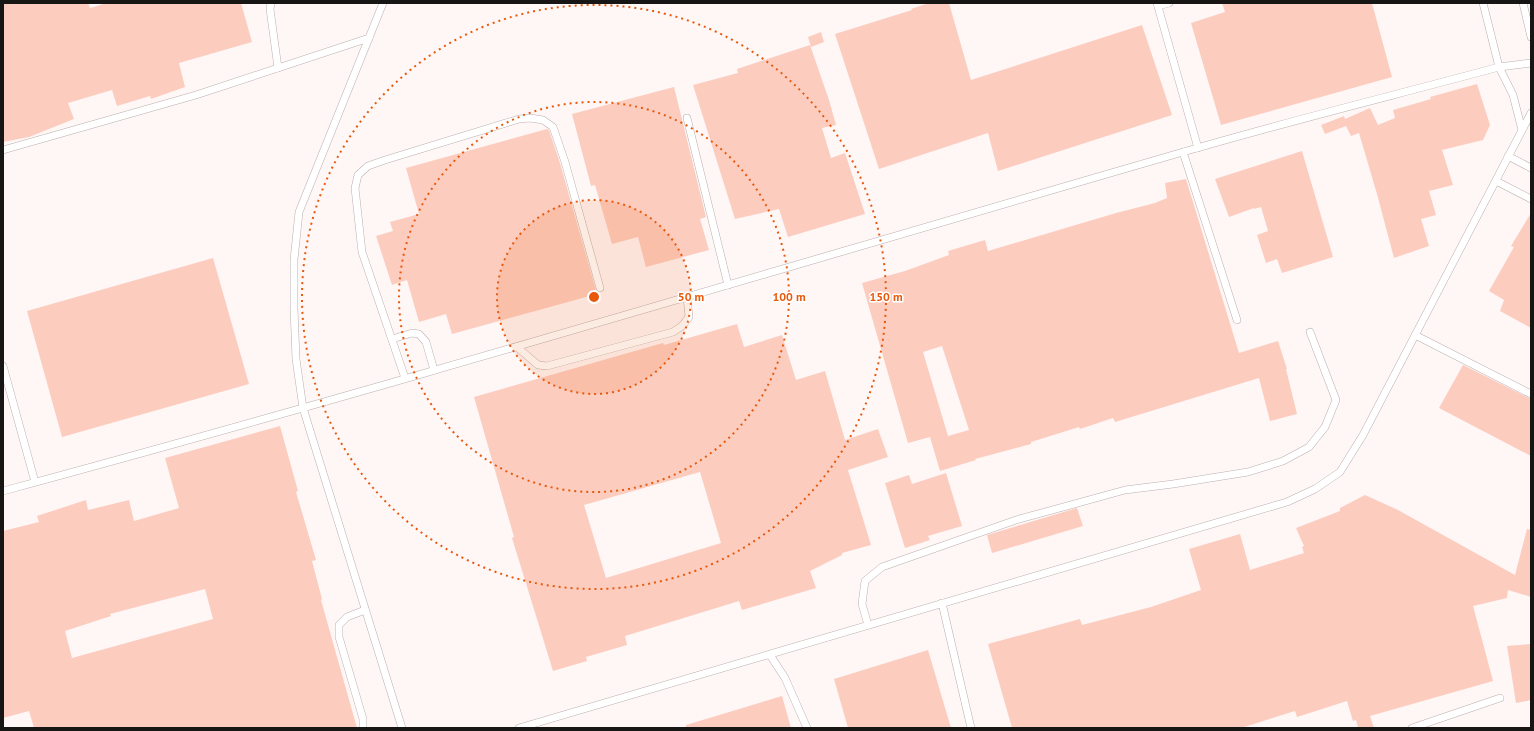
<svg xmlns="http://www.w3.org/2000/svg" width="1534" height="731" viewBox="0 0 1534 731" font-family="'PT Sans',sans-serif">
  <style>
    .building { fill: #fccdbf; fill-rule: evenodd }
    .lines { fill: none; stroke-linecap: round; stroke-linejoin: round }
    .service-casing { stroke: #bab0af; stroke-width: 8 }
    .service { stroke: #fff; stroke-width: 7 }
    .ring { fill: none; stroke: #e8590c; stroke-width: 2; stroke-dasharray: 2 4 }
    .centre { fill: #e8590c; stroke: #fff; stroke-width: 2 }
    .ring-label { font-size: 12px; text-anchor: middle; font-weight: bold; fill: #e8590c; stroke: #fff; stroke-width: 3; stroke-linejoin: round; paint-order: stroke }
  </style>
  <rect width="100%" height="100%" fill="#fff6f6"/>
  <g class="building">
    <path d="M3,3H88L90,8L107,3H241L252,42L179,63L185,87L151,99L150,96L117,106L112,90L68,103L74,119L29,137L3,142Z"/>
    <path d="M929,3H949L971,80L1142,25L1172,115L998,171L988,133L879,169L835,34L912,10L911,9Z"/>
    <path d="M1222,3H1372L1392,77L1221,125L1191,23L1225,12Z"/>
    <path d="M821,32L824,42L811,47L808,37Z"/>
    <path d="M810,45L829,100L836,125L822,128L831,158L845,153L865,214L788,237L779,209L735,219L693,85L738,73L737,69Z"/>
    <path d="M1477,84L1490,125L1483,140L1442,150L1453,185L1429,191L1436,215L1421,219L1429,246L1394,258L1377,194L1359,133L1351,136L1346,126L1325,134L1321,125L1344,116L1345,119L1370,108L1378,125L1395,118L1393,110L1431,99L1430,97Z"/>
    <path d="M674,87L706,217L700,219L709,250L646,267L638,237L612,244L595,185L591,186L572,114Z"/>
    <path d="M547,129L549,130L560,163L597,294L452,334L446,314L419,322L407,280L392,285L376,236L393,231L390,222L419,214L406,168Z"/>
    <path d="M1302,151L1333,257L1282,273L1277,259L1266,263L1257,235L1268,231L1261,207L1254,209V208L1229,217L1215,179Z"/>
    <path d="M1186,179L1239,353L1278,341L1287,369H1286L1297,414L1270,421L1259,378L1115,422L1113,418L1080,429L1079,427L1031,442V444L975,459L976,460L940,471L930,437L908,443L862,283L905,271L949,255L948,251L985,240L988,251L1116,213L1155,203L1167,198L1165,183ZM942,346L969,430L948,436L923,352Z"/>
    <path d="M1531,213V328L1500,311L1504,300L1489,291L1514,247L1511,246Z"/>
    <path d="M213,258L249,384L62,437L27,311Z"/>
    <path d="M737,324L744,347L782,335L796,380L825,371L845,440L878,429L888,457L848,470L871,545L842,553V555L810,571L816,588L742,610L739,601L625,636L627,645L586,657L587,661L553,671L512,538L514,537L474,397L663,343L664,345ZM700,472L721,543L606,578L584,505Z"/>
    <path d="M1463,365L1531,399V456L1439,408Z"/>
    <path d="M280,426L298,491L296,492L316,560L312,561L322,599L321,600L357,728H34L29,711L3,718V531L39,522L37,516L86,500L88,510L129,500L134,521L179,508L165,458ZM205,589L213,619L72,658L65,631L111,616L110,614Z"/>
    <path d="M946,473L962,526L928,536L930,540L905,548L885,483L909,475L912,484Z"/>
    <path d="M1365,495L1398,510L1515,575L1527,529L1531,530V597L1508,590L1507,598L1473,606L1493,681L1370,716L1374,728H1358L1356,720L1353,721L1347,701L1297,717L1295,711L1241,728H1012L988,644L1080,619L1082,625L1151,607L1201,590L1189,549L1240,534L1250,570L1304,553L1302,547L1304,546L1296,528L1340,511V508Z"/>
    <path d="M1077,508L1083,526L992,553L987,535Z"/>
    <path d="M1531,644V700L1516,703L1507,646Z"/>
    <path d="M928,650L951,728H848L834,679Z"/>
    <path d="M782,696L791,728H686V725Z"/>
  </g>
  <g class="lines">
    <defs>
      <g id="service">
        <path d="M271,3L270,9L278,68"/>
        <path d="M383,3L299,212L294,260V308L296,359L303,408L402,728"/>
        <path d="M1157,3L1198,148"/>
        <path d="M1483,3L1499,67L1513,95L1522,130"/>
        <path d="M1523,3L1531,37"/>
        <path d="M1158,6L1169,3"/>
        <path d="M687,118L728,285"/>
        <path d="M3,150L196,95L369,38"/>
        <path d="M1183,152L1237,320"/>
        <path d="M1508,156L1531,168"/>
        <path d="M1496,181L1531,199"/>
        <path d="M1415,335L1531,394"/>
        <path d="M392,339L412,333L419,334L426,342L434,370"/>
        <path d="M517,347L538,365L547,366L673,332L682,326L689,317L687,297"/>
        <path d="M3,366L35,482"/>
        <path d="M405,378L362,252L355,188L358,175L368,166L385,160L519,119L530,118L543,120L553,127L565,162L600,288"/>
        <path d="M3,491C403,383 799,263 1197,148C1297,119 1399,94 1499,67L1531,63"/>
        <path d="M942,603L971,728"/>
        <path d="M868,625L862,604L865,581L882,567L1016,520L1125,490L1173,484L1248,472L1283,461L1309,447L1325,427L1336,400L1310,332"/>
        <path d="M770,655L785,678L807,728"/>
        <path d="M363,728V719L339,637V625L347,617L365,610"/>
        <path d="M519,728L1287,502L1315,489L1340,472L1363,435L1531,113"/>
        <path d="M1412,728L1500,698"/>
      </g>
    </defs>
    <use href="#service" class="service-casing"/>
    <use href="#service" class="service"/>
  </g>
  <circle cx="594" cy="297" r="97" fill="#e8590c" fill-opacity=".12"/>
  <g class="ring">
    <circle cx="594" cy="297" r="97"/>
    <circle cx="594" cy="297" r="195"/>
    <circle cx="594" cy="297" r="292"/>
  </g>
  <circle cx="594" cy="297" r="6" class="centre"/>
  <g class="ring-label">
    <text x="691" y="301">50 m</text>
    <text x="789" y="301">100 m</text>
    <text x="886" y="301">150 m</text>
  </g>
  <rect width="1534" height="731" fill="none" stroke="#181515" stroke-width="8"/>
</svg>
